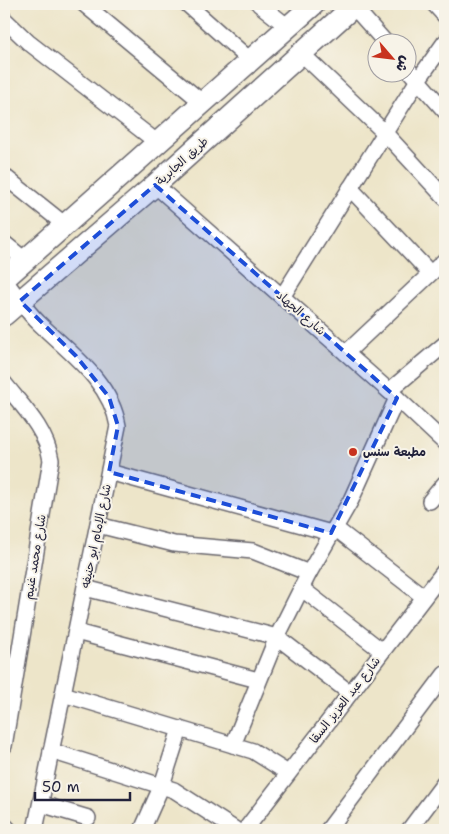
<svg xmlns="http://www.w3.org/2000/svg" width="449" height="834" viewBox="0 0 449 834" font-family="'Shantell Sans','Playpen Sans Arabic',sans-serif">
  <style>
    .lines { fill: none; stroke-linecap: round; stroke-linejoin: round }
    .street-casing { stroke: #69666d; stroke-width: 18 }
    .secondary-casing { stroke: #69666d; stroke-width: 24 }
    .street { stroke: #fff; stroke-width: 15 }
    .secondary { stroke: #fff; stroke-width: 21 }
    .marked { fill: #1d4ed8; fill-opacity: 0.2; stroke: #1d4ed8; stroke-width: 4; stroke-dasharray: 10 6; stroke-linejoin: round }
    .poi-dot { fill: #c8321e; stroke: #f7f3e8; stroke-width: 2 }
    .labels { text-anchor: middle; stroke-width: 4; stroke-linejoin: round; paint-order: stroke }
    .street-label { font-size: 12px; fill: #22223b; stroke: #f7f3e8 }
    .poi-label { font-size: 12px; font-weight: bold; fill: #22223b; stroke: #f7f3e8; text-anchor: start }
  </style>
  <rect width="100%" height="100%" fill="#f7f3e8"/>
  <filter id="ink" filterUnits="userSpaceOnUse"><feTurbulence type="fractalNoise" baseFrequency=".02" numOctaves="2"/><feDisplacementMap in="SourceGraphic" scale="10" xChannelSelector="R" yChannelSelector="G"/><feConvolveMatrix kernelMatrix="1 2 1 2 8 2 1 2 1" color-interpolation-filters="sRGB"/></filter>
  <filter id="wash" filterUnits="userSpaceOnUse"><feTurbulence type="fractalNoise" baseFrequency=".0096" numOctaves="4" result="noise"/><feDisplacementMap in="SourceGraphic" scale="20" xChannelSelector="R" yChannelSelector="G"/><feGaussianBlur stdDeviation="1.12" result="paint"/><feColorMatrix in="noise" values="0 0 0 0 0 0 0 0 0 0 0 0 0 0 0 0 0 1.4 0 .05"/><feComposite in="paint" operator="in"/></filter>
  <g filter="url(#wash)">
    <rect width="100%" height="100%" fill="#ede5c9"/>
  </g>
  <g filter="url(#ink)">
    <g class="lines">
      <defs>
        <g id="street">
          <path d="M84,4L203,103"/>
          <path d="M187,4L251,61"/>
          <path d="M259,4L288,27"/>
          <path d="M434,4L445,16"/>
          <path d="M353,6L385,42"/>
          <path d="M4,19L28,42L158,143"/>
          <path d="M301,53L385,133L445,198"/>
          <path d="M406,67L445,111"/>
          <path d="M4,176L64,224"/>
          <path d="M155,185L397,398L445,443"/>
          <path d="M350,188L430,273"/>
          <path d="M4,243L25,260"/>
          <path d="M4,279C15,294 26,311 40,324C70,353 111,382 118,426L35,830"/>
          <path d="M282,297L418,80L445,42"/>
          <path d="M346,353L445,260"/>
          <path d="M4,383C23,407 46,429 51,460L4,746"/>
          <path d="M389,391L445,344"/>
          <path d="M109,472L331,533"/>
          <path d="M430,501L445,483"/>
          <path d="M98,525L174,544L253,551L309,573"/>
          <path d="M335,528L424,597"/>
          <path d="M85,588L277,637L350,693"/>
          <path d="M301,588L382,651"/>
          <path d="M76,632L258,680"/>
          <path d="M63,694L253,751L288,773"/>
          <path d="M233,745L277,637L309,573L351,500L397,398"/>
          <path d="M51,751L174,790L236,830"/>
          <path d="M41,804L88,818"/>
          <path d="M142,830L162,785L180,729"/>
          <path d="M245,830L445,570"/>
          <path d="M328,830L445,674"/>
          <path d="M409,830L445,782"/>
        </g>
        <g id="secondary">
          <path d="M4,279L314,4"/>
          <path d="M4,315L155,185L356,4"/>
          <path d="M4,829L5,830"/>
        </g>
      </defs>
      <use href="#street" class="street-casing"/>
      <use href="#secondary" class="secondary-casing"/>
      <use href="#street" class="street"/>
      <use href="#secondary" class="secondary"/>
    </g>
  </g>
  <path class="marked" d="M155,185L397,398L331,533L109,472L118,426L109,397L76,356L20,301Z"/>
  <circle class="poi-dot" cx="353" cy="452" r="5"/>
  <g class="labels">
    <g class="street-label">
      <text transform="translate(182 161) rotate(-42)" y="4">طريق الجابرية</text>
      <text transform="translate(301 313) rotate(41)" y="4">شارع الجهاد</text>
      <text transform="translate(96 536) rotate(-78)" y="4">شارع الإمام ابو حنيفه</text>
      <text transform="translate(35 557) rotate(-81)" y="4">شارع محمد غنيم</text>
      <text transform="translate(345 700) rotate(-52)" y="4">شارع عبد العزيز السقا</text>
    </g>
    <g class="poi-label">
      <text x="363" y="456">مطبعة سنس</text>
    </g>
  </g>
  <rect width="449" height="834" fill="none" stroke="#f7f3e8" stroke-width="20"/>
  <g transform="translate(392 58) rotate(118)"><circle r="24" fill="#f7f3e8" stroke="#a29fa3"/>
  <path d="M0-4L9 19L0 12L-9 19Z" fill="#c8321e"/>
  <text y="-8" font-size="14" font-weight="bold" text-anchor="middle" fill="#22223b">ش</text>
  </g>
  <path d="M35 792v8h95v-8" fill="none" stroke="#22223b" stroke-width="2.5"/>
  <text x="42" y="792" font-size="15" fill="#22223b" stroke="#f7f3e8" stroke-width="4" paint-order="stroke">50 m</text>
</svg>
